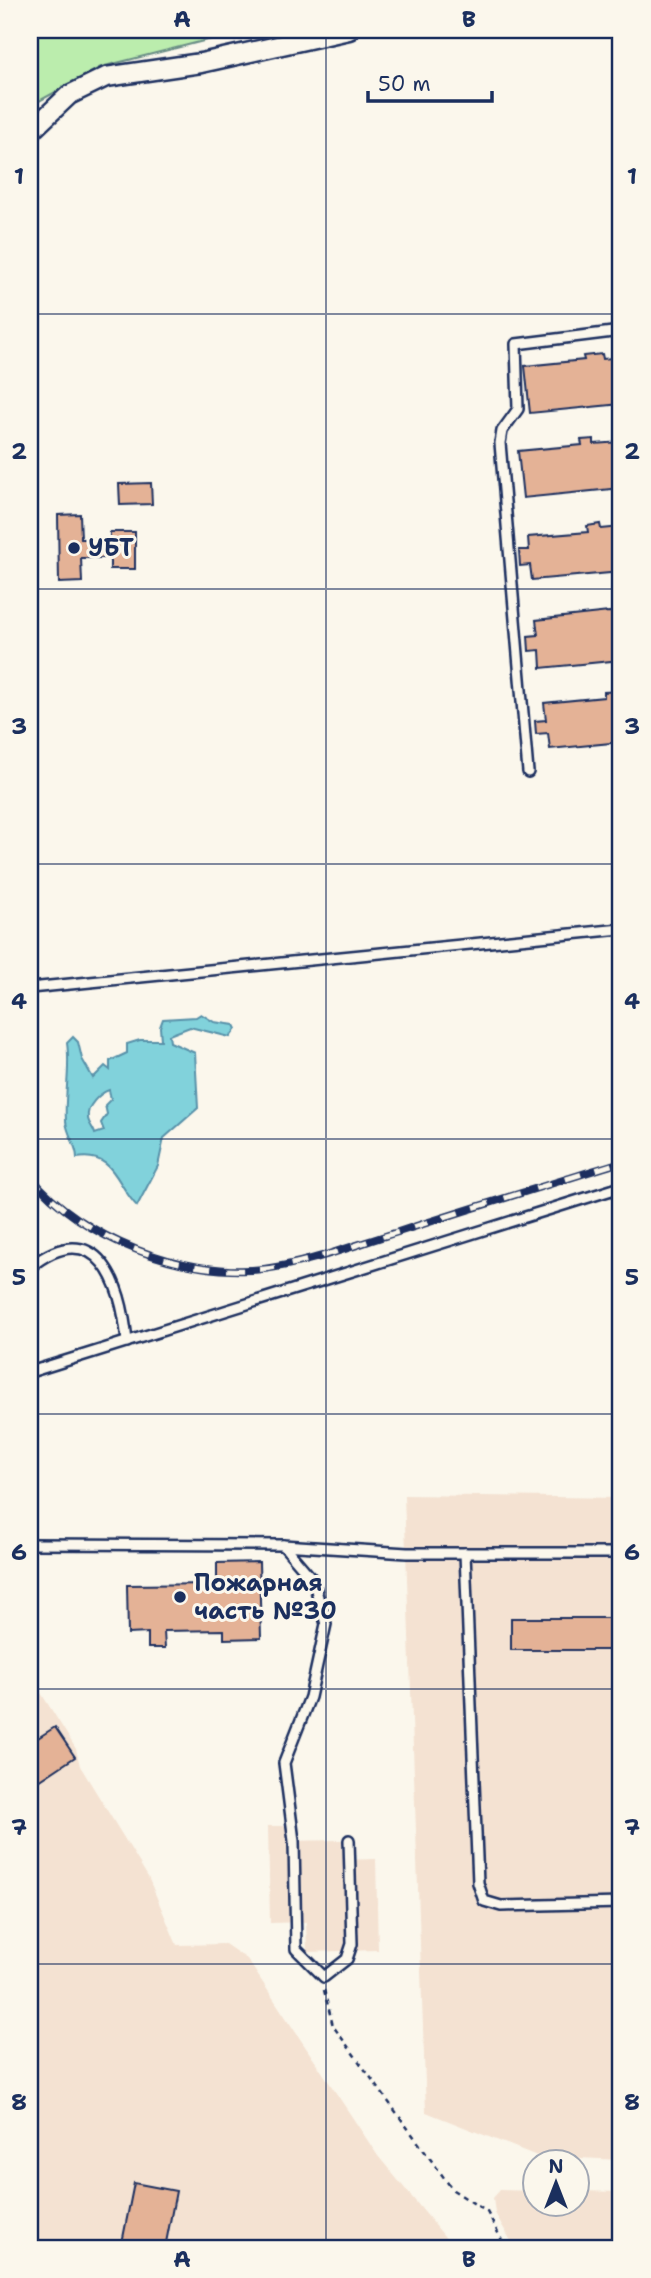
<svg xmlns="http://www.w3.org/2000/svg" width="651" height="2278" viewBox="0 0 651 2278" font-family="'Shantell Sans',sans-serif">
  <style>
    .built { fill: #f4e2d2 }
    .green { fill: #bbedad; stroke: #6b8e86; stroke-width: 2 }
    .water { fill: #81d2db; stroke: #5891a9; stroke-width: 2; fill-rule: evenodd }
    .building { fill: #e4b296; stroke: #1b2f5e; stroke-width: 2 }
    .lines { fill: none; stroke-linecap: round; stroke-linejoin: round }
    .service-casing { stroke: #1b2f5e; stroke-width: 14 }
    .minor-casing { stroke: #1b2f5e; stroke-width: 23 }
    .path { stroke: #1b2f5e; stroke-width: 2.5; stroke-dasharray: 5 5; stroke-linecap: butt }
    .service { stroke: #fbf7ec; stroke-width: 9 }
    .minor { stroke: #fbf7ec; stroke-width: 18 }
    .rail-casing { stroke: #1b2f5e; stroke-width: 8 }
    .rail { stroke: #fbf7ec; stroke-width: 5; stroke-dasharray: 16; stroke-linecap: butt }
    .grid { fill: none; stroke: #1b2f5e; stroke-width: 2; stroke-opacity: 0.55 }
    .poi-dot { fill: #1b2f5e; stroke: #fbf7ec; stroke-width: 2.5 }
    .labels { text-anchor: middle; stroke-width: 6; stroke-linejoin: round; paint-order: stroke }
    .poi-label { font-size: 24px; font-weight: bold; fill: #1b2f5e; stroke: #fbf7ec; text-anchor: start }
    .neatline { fill: none; stroke: #1b2f5e; stroke-width: 2.5 }
    .grid-label { font-size: 23px; text-anchor: middle; font-weight: bold; fill: #1b2f5e }
  </style>
  <rect width="100%" height="100%" fill="#fbf7ec"/>
  <filter id="ink" filterUnits="userSpaceOnUse"><feTurbulence type="fractalNoise" baseFrequency=".0143" numOctaves="2"/><feDisplacementMap in="SourceGraphic" scale="14" xChannelSelector="R" yChannelSelector="G"/><feConvolveMatrix kernelMatrix="1 2 1 2 8 2 1 2 1" color-interpolation-filters="sRGB"/></filter>
  <g filter="url(#ink)">
    <g class="built">
      <path d="M404,1495L621,1498V2160L537,2156L426,2112Z"/>
      <path d="M41,1693L76,1749L80,1766L148,1877L177,1945L225,1944L247,1959L378,2156L454,2248H30V1701Z"/>
      <path d="M268,1826H287L288,1841L342,1840L343,1860L376,1859L378,1950L307,1952L306,1922L270,1923Z"/>
      <path d="M500,2190L535,2191L536,2204H578V2191L621,2192V2248H515L495,2213L493,2198Z"/>
    </g>
    <path class="green" d="M30,30H247L101,67L30,106Z"/>
    <path class="water" d="M201,1014L214,1022L234,1025L236,1029L230,1037L190,1027L169,1035L170,1042L195,1053L198,1108L164,1138L158,1166L137,1206C116,1185 115,1152 77,1158C77,1145 67,1135 66,1121C64,1095 71,1070 67,1043L73,1037L78,1042L82,1059L93,1078L105,1066L110,1070V1061L127,1053V1044L140,1040H161L160,1027L163,1019L196,1017ZM109,1090L111,1099L105,1105L107,1114L101,1123L104,1131L95,1134C94,1129 88,1123 88,1118C86,1106 100,1093 109,1090Z"/>
    <g class="building">
      <path d="M602,354L603,359L621,357V404L530,413L525,366L584,360L583,356Z"/>
      <path d="M594,439V444L621,442V488L523,498L518,451L582,445L581,440Z"/>
      <path d="M151,483L152,504L120,505L119,484Z"/>
      <path d="M80,514L81,539H110V532H135V569H110V558H81L82,582L59,583L58,515Z"/>
      <path d="M600,524L601,529L621,527V572L532,580L530,565L520,566L519,550H529L528,537L588,532L587,526Z"/>
      <path d="M609,612L621,613V660L541,668L540,650L529,651L528,636L538,635L536,620Z"/>
      <path d="M620,691L621,742L550,749L548,733L536,734L535,721L546,720L544,703L604,697V692Z"/>
      <path d="M259,1562L261,1638L224,1639V1630L164,1631L165,1648H148V1633L128,1634L127,1585L217,1584V1563Z"/>
      <rect x="511" y="1618" width="110" height="32"/>
      <path d="M55,1727L75,1757L30,1787V1743Z"/>
      <path d="M134,2183L176,2191L165,2248H121Z"/>
    </g>
    <g class="lines">
      <defs>
        <g id="service">
          <path d="M528,772L500,443L502,431L518,409L516,344L621,331"/>
          <path d="M30,988L621,929"/>
          <path d="M30,1267C98,1213 122,1285 127,1342"/>
          <path d="M30,1372L621,1187"/>
          <path d="M30,1544L283,1545L407,1553H621"/>
          <path d="M283,1545L313,1580L326,1624L310,1697L284,1763L294,1841L296,1949L324,1977L347,1959L352,1944L349,1840"/>
          <path d="M465,1553L478,1883L484,1901L501,1906L621,1903"/>
        </g>
        <path id="minor" d="M30,132L69,95L106,77L201,63L349,30"/>
      </defs>
      <use href="#service" class="service-casing"/>
      <use href="#minor" class="minor-casing"/>
      <path class="path" d="M324,1990L333,2026L453,2190L487,2212L506,2248"/>
      <use href="#service" class="service"/>
      <use href="#minor" class="minor"/>
      <defs>
        <path id="rail" d="M30,1176C82,1239 183,1278 264,1269C310,1263 354,1245 398,1232C472,1208 547,1185 621,1162"/>
      </defs>
      <use href="#rail" class="rail-casing"/>
      <use href="#rail" class="rail"/>
    </g>
  </g>
  <path class="grid" d="M326,30V2248M30,314H621M30,589H621M30,864H621M30,1139H621M30,1414H621M30,1689H621M30,1964H621"/>
  <g class="poi-dot">
    <circle cx="74" cy="548" r="7"/>
    <circle cx="180" cy="1597" r="7"/>
  </g>
  <g class="labels">
    <g class="poi-label">
      <text x="88" y="556">УБТ</text>
      <text x="194" y="1591">Пожарная<tspan x="194" dy="28">часть №30</tspan></text>
    </g>
  </g>
  <rect width="651" height="2278" fill="none" stroke="#fbf7ec" stroke-width="77"/>
  <g transform="translate(556 2183)"><circle r="33" fill="#fbf7ec" stroke="#a1a7b3" stroke-width="2"/>
  <path d="M0-5L12 26L0 18L-12 26Z" fill="#1b2f5e"/>
  <text y="-10" font-size="19" font-weight="bold" text-anchor="middle" fill="#1b2f5e">N</text>
  </g>
  <path d="M368 91v10h124v-10" fill="none" stroke="#1b2f5e" stroke-width="3.5"/>
  <text x="378" y="91" font-size="21" fill="#1b2f5e" stroke="#fbf7ec" stroke-width="5" paint-order="stroke">50 m</text>
  <rect x="38" y="38" width="574" height="2202" class="neatline"/>
  <g class="grid-label">
    <text x="182" y="27">A</text>
    <text x="469" y="27">B</text>
    <text x="19" y="184">1</text>
    <text x="632" y="184">1</text>
    <text x="19" y="459">2</text>
    <text x="632" y="459">2</text>
    <text x="19" y="734">3</text>
    <text x="632" y="734">3</text>
    <text x="19" y="1009">4</text>
    <text x="632" y="1009">4</text>
    <text x="19" y="1285">5</text>
    <text x="632" y="1285">5</text>
    <text x="19" y="1560">6</text>
    <text x="632" y="1560">6</text>
    <text x="19" y="1835">7</text>
    <text x="632" y="1835">7</text>
    <text x="19" y="2110">8</text>
    <text x="632" y="2110">8</text>
    <text x="182" y="2267">A</text>
    <text x="469" y="2267">B</text>
  </g>
</svg>
